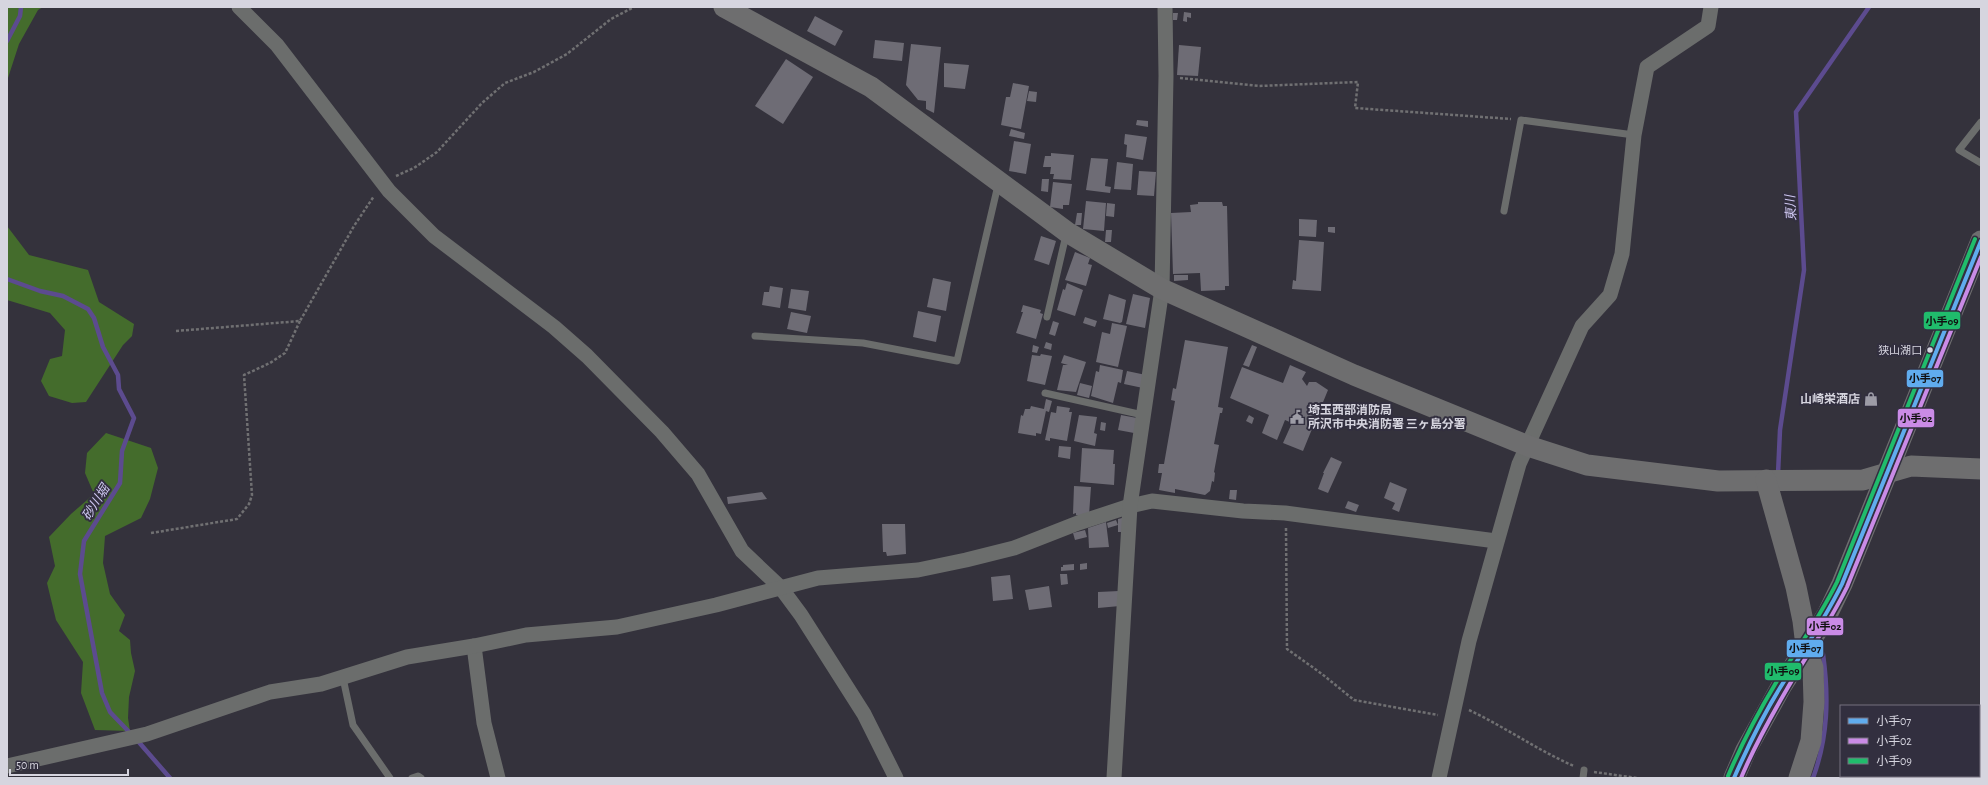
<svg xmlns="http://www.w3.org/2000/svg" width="1988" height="785" viewBox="0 0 1988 785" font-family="'Alegreya Sans','Noto Sans JP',sans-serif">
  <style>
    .forest { fill: #446c2c }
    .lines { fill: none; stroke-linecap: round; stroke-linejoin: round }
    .stream { stroke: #5c4b8f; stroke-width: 4.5 }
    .building { fill: #6e6c75 }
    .path { stroke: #707072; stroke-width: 2.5; stroke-dasharray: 3 2; stroke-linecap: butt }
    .lane { stroke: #6b6d6c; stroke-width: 7 }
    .street { stroke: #6b6d6c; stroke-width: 15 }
    .secondary { stroke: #6e6e6f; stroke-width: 21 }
    .bus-1-casing { stroke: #322f3f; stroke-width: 7 }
    .bus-2-casing { stroke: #322f3f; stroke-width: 7 }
    .bus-3-casing { stroke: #322f3f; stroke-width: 7 }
    .bus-1 { stroke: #60acee; stroke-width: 4 }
    .bus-2 { stroke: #ca8be6; stroke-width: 4 }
    .bus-3 { stroke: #20bc6c; stroke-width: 4 }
    .bus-dot { fill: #d6d5df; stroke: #322f3f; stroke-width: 1.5 }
    .labels { text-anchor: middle; stroke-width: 4; stroke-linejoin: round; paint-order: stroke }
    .bus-label { font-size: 11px; fill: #d6d5df; stroke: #322f3f; text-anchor: end }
    .poi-label { font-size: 12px; font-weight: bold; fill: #d6d5df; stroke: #322f3f; text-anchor: end }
    .water-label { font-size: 13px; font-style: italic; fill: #cfc8f2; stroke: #322f3f }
    .line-badge { stroke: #322f3f; stroke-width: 1.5 }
    .pale-badge-label { font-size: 11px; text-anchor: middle; font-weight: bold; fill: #111 }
  </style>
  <rect width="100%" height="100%" fill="#34323c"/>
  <g class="forest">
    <path d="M7,7H43L38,10L19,44L7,81Z"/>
    <path d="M7,226L29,255L88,270L99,302L134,324L132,336L123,345L86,402L72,403L49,396L41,381L50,359L62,356L65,330L50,313L7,300Z"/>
    <path d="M106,433L151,448L158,468L150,499L141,518L105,536L103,563L110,594L125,615L119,631L130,640L131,653L135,671L129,697L128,718L130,731L95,730L81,693L83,662L56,620L47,583L55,566L49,537L71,514L94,494L85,473L87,453Z"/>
  </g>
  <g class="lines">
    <g class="stream">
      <path d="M7,41L20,16L21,7"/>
      <path d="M7,279L40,291L63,296L88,309L94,318L103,347L118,375L119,389L134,418L122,451L120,483L84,541L80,574L102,693L110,712L132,735"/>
      <path d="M1778,474L1780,430L1804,270L1796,112L1869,7"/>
      <path d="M137,740L170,778"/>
      <path d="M1813,778C1828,737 1829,697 1823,654"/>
    </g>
  </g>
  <g class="building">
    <path d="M1184,12L1191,13V18L1187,17V22L1183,21Z"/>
    <path d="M1173,13H1178L1177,20H1173Z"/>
    <path d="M815,16L843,31L835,46L807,31Z"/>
    <path d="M875,40L904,43L902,61L873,58Z"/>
    <path d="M911,44L941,47L934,113L926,109V101L918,100L906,85Z"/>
    <path d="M1179,45L1201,47L1198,76L1177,75Z"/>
    <path d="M786,59L813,77L783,124L755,106Z"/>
    <path d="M944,63L969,65L965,89L944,87Z"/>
    <path d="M1013,83L1029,86L1021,129L1001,125L1006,97H1010Z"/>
    <path d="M1029,91L1037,92L1036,102L1027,101Z"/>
    <path d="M1137,120L1148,121V127L1136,125Z"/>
    <path d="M1011,129L1025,133L1024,139L1009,136Z"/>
    <path d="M1125,134L1147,137L1143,160L1126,157L1127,145L1124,144Z"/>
    <path d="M1014,141L1031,144L1026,174L1009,171Z"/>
    <path d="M1051,153L1074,155L1071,180L1053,179L1054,174H1050L1051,167H1043L1045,156H1051Z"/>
    <path d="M1091,158L1108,159L1105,186L1111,187L1110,193L1086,190Z"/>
    <path d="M1117,162L1133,164L1131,190L1114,189Z"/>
    <path d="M1139,171L1156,172L1154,196L1137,195Z"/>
    <path d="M1042,179H1049L1048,192L1041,191Z"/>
    <path d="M1053,182L1072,184L1069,205H1063V209L1050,207Z"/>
    <path d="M1086,201L1106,203L1104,231L1083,229Z"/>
    <path d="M1198,202H1222L1223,206H1227L1229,286H1225V290L1201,291L1200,273L1173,274L1171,213L1191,212L1190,205L1198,204Z"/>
    <path d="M1107,203L1115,204L1114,217L1106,216Z"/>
    <path d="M1077,213H1082L1081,225H1075Z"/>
    <path d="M1299,219L1317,220L1316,237L1299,236Z"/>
    <path d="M1328,227H1335V233L1328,232Z"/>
    <path d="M1106,230H1112L1111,242H1105Z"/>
    <path d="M1041,236L1056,241L1049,265L1034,260Z"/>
    <path d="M1299,240L1324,242L1321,291L1292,289L1293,280L1296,281Z"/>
    <path d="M1075,252L1090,258L1088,264L1092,265L1086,286L1065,280Z"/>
    <path d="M1174,275H1188V280L1174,281Z"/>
    <path d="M933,278L951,282L946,311L927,307Z"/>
    <path d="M1067,283L1083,290L1075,316L1057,310L1063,289L1065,290Z"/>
    <path d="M770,286L783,288L780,308L762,305L764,292H769Z"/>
    <path d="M791,289L809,291L806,311L788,308Z"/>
    <path d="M1109,294L1126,300L1122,322L1120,323L1103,319Z"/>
    <path d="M1133,294L1150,298L1145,328L1126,324Z"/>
    <path d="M1023,305L1041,310L1040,313L1043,314L1036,339L1016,333L1023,312H1021Z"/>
    <path d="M918,311L941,316L936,342L913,337Z"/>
    <path d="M791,312L811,316L807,333L787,329Z"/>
    <path d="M1085,317L1097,321L1095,327L1083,323Z"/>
    <path d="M1053,321L1059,323L1055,336L1049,334Z"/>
    <path d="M1112,323L1127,326L1118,367L1096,362L1102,332L1110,334Z"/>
    <path d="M1185,340L1228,347L1218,407L1223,408L1222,413H1220L1214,444L1219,445L1214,472L1215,473L1214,482L1212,481L1210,491L1205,495L1175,489V493L1159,490L1162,473H1158L1159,464H1164L1175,401L1171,400L1173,388L1176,389Z"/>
    <path d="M1046,342L1052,344L1051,350L1044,348Z"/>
    <path d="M1033,345L1039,347L1037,353L1032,352Z"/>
    <path d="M1252,345L1257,347L1249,367L1243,365Z"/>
    <path d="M1041,354L1052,356L1045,385L1027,381L1032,355L1040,356Z"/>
    <path d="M1064,355L1086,362L1076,392L1057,390L1063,365H1068L1061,363Z"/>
    <path d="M1100,365L1123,370L1121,383L1118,382L1113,403L1091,396L1096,371L1099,372Z"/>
    <path d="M1290,365L1306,372L1302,379L1307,386L1309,382H1316L1328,390L1303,451L1283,443L1292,423L1285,420L1277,440L1262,433L1269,415L1230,398L1242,367L1283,383Z"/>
    <path d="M1127,371L1146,375L1143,388L1124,384Z"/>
    <path d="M1080,383L1092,386L1089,398L1077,395Z"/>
    <path d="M1046,399L1052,401L1049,412L1046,411L1047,406L1041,434L1036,433V436L1018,433L1021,415L1023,416L1025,409H1030L1031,406L1044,409Z"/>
    <path d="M1057,406L1070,408L1069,412H1072L1067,441L1050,438V441L1045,440L1051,412L1056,413Z"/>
    <path d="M1079,415L1097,417L1094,433L1097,434L1095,446L1074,441Z"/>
    <path d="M1121,415L1137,418L1134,433L1118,430Z"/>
    <path d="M1249,415L1254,418L1252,424L1246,421Z"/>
    <path d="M1101,422L1106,423L1105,431L1100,430Z"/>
    <path d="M1059,446L1071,447L1070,459L1058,457Z"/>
    <path d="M1082,448L1114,450L1113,464H1115L1114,485L1080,482Z"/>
    <path d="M1331,457L1342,462L1328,493L1318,489L1324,473H1323Z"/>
    <path d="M1390,482L1407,489L1399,512L1392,509L1395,503L1384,498Z"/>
    <path d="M1074,486L1091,487L1089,515H1076V513L1073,514Z"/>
    <path d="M1230,490H1237L1236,500L1229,499Z"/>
    <path d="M762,492L767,499L728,504L727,497Z"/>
    <path d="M1348,501L1359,505L1356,512L1345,508Z"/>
    <path d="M1122,518L1125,532H1118V519Z"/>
    <path d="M1116,520L1118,525L1108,528L1107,523Z"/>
    <path d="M1106,522L1109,547L1089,548L1088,528Z"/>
    <path d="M882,524H905L906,554L887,556L886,552H883Z"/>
    <path d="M1085,530L1087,537L1075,540L1073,533Z"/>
    <path d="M1087,563V569L1080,570V564Z"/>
    <path d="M1074,564V570L1061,571V567H1063V565Z"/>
    <path d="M1060,574H1067L1068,584L1061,585Z"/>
    <path d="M1010,575L1013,599L993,601L991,577Z"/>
    <path d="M1049,586L1052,607L1029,610L1025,590Z"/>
    <path d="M1119,591L1120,606L1098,608V592Z"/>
  </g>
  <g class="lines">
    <g class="path">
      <path d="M1180,78L1259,86L1358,82L1355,108L1511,119"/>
      <path d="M396,176L414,168L437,152L482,103L505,83L534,72L567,54L611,19L634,7"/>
      <path d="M176,331L300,321L354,226L374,196"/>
      <path d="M1286,528L1287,649L1322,674L1354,700L1438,715"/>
      <path d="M151,533L237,519L249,504L252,495L244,375L270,363L285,353L300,321"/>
      <path d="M1469,710C1505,727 1537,750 1574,766"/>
      <path d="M1594,772L1637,778"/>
    </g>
    <g class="lane">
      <path d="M1981,122L1959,150L1981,163"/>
      <path d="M1504,211L1521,120L1634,135"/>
      <path d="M1047,317L1066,235"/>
      <path d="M755,336L863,343L957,361L998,185"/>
      <path d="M1045,393L1143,415"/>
      <path d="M343,678L353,725L390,778"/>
      <path d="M412,778L418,776L421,778"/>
      <path d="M1583,778L1584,770"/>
    </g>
    <g class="street">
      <path d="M239,7L277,45L389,191L434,236L554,327L587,356L662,432L698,474L742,551L781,588L801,615L864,714L896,778"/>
      <path d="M474,646L484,723L498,778"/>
      <path d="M7,766L147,734L270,692L321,684L407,657L474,646L526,635L617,627L716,605L818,578L918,570L966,560L1014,548L1078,523L1130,506L1152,501L1243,511L1285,513L1496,541"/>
      <path d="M1114,778L1130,506L1162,289L1166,76L1165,7"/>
      <path d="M1439,778L1469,641L1519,464L1582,326L1610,295L1622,254L1634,135L1647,67L1708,26L1711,7"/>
    </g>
    <g class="secondary">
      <path d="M724,7L871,87L1067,232L1162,289L1354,375L1528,446L1587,465L1718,481L1863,480L1911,466L1981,469"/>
      <path d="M1766,480L1796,587L1803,621L1806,646L1813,668L1814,702L1811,741L1799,778"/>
      <path d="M1734,778L1746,750L1782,685L1827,615L1842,584L1981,241"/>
    </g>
    <defs>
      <path id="bus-1" d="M1734,778C1748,746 1764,713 1783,683C1804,650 1825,619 1842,584L1981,241"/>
      <path id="bus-2" d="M1741,778C1754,747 1770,718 1787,689C1807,654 1829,624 1847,587L1981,257"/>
      <path id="bus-3" d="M1728,776C1742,743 1759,711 1777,681C1798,648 1820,617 1837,582L1975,239"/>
    </defs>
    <use href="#bus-1" class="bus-1-casing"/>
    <use href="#bus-2" class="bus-2-casing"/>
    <use href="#bus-3" class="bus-3-casing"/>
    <use href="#bus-1" class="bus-1"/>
    <use href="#bus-2" class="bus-2"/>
    <use href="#bus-3" class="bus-3"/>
  </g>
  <defs>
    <symbol id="shop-bare" viewBox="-9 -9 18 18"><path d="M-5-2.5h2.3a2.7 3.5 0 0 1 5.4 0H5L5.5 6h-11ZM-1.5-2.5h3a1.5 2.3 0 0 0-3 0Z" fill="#9d9ca6" stroke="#322f3f" stroke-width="2.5" paint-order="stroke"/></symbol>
    <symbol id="civic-bare" viewBox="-9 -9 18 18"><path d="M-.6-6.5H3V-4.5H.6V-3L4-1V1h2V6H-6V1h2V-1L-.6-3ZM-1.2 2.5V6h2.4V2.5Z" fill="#9d9ca6" stroke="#322f3f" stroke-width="2.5" paint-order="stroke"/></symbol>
  </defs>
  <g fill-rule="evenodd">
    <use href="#shop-bare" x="1861" y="389" width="20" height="20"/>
    <use href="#civic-bare" x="1287" y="407" width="20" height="20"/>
  </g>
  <circle class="bus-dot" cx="1930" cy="350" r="3.5"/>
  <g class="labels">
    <g class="bus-label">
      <text x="1922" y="354">狭山湖口</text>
    </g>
    <g class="poi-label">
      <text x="1860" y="403">山崎栄酒店</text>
      <text x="1308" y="414" text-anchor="start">埼玉西部消防局<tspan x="1308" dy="14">所沢市中央消防署 三ヶ島分署</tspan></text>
    </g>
    <g class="water-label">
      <text transform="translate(1790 208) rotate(-93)" y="5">東川</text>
      <text transform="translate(95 502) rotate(-58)" y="5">砂川堀</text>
    </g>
  </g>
  <g class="line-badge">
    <rect x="1923" y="311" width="38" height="19" rx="4" fill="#20bc6c"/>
    <rect x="1906" y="369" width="38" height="19" rx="4" fill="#60acee"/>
    <rect x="1897" y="408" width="38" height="20" rx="4" fill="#ca8be6"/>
    <rect x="1806" y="617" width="38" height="19" rx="4" fill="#ca8be6"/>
    <rect x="1786" y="639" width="38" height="19" rx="4" fill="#60acee"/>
    <rect x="1764" y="662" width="38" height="19" rx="4" fill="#20bc6c"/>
  </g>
  <g class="pale-badge-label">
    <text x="1942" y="325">小手09</text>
    <text x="1925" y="382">小手07</text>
    <text x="1916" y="422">小手02</text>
    <text x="1825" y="630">小手02</text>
    <text x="1805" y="652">小手07</text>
    <text x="1783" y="675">小手09</text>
  </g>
  <rect width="1988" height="785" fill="none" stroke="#d6d5df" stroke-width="16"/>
  <rect x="1840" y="705" width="140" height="72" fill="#322f3f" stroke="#74717f"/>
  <rect x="1848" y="718" width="20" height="6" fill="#60acee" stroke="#74717f"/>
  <text x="1876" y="725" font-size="12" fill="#d6d5df">小手07</text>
  <rect x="1848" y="738" width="20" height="6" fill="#ca8be6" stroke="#74717f"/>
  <text x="1876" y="745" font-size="12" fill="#d6d5df">小手02</text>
  <rect x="1848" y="758" width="20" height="6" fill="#20bc6c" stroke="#74717f"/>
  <text x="1876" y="765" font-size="12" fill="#d6d5df">小手09</text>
  <path d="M10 769v6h118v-6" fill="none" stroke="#d6d5df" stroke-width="2"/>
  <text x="16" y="769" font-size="12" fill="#d6d5df" stroke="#322f3f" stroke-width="3" paint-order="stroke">50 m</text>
</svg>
